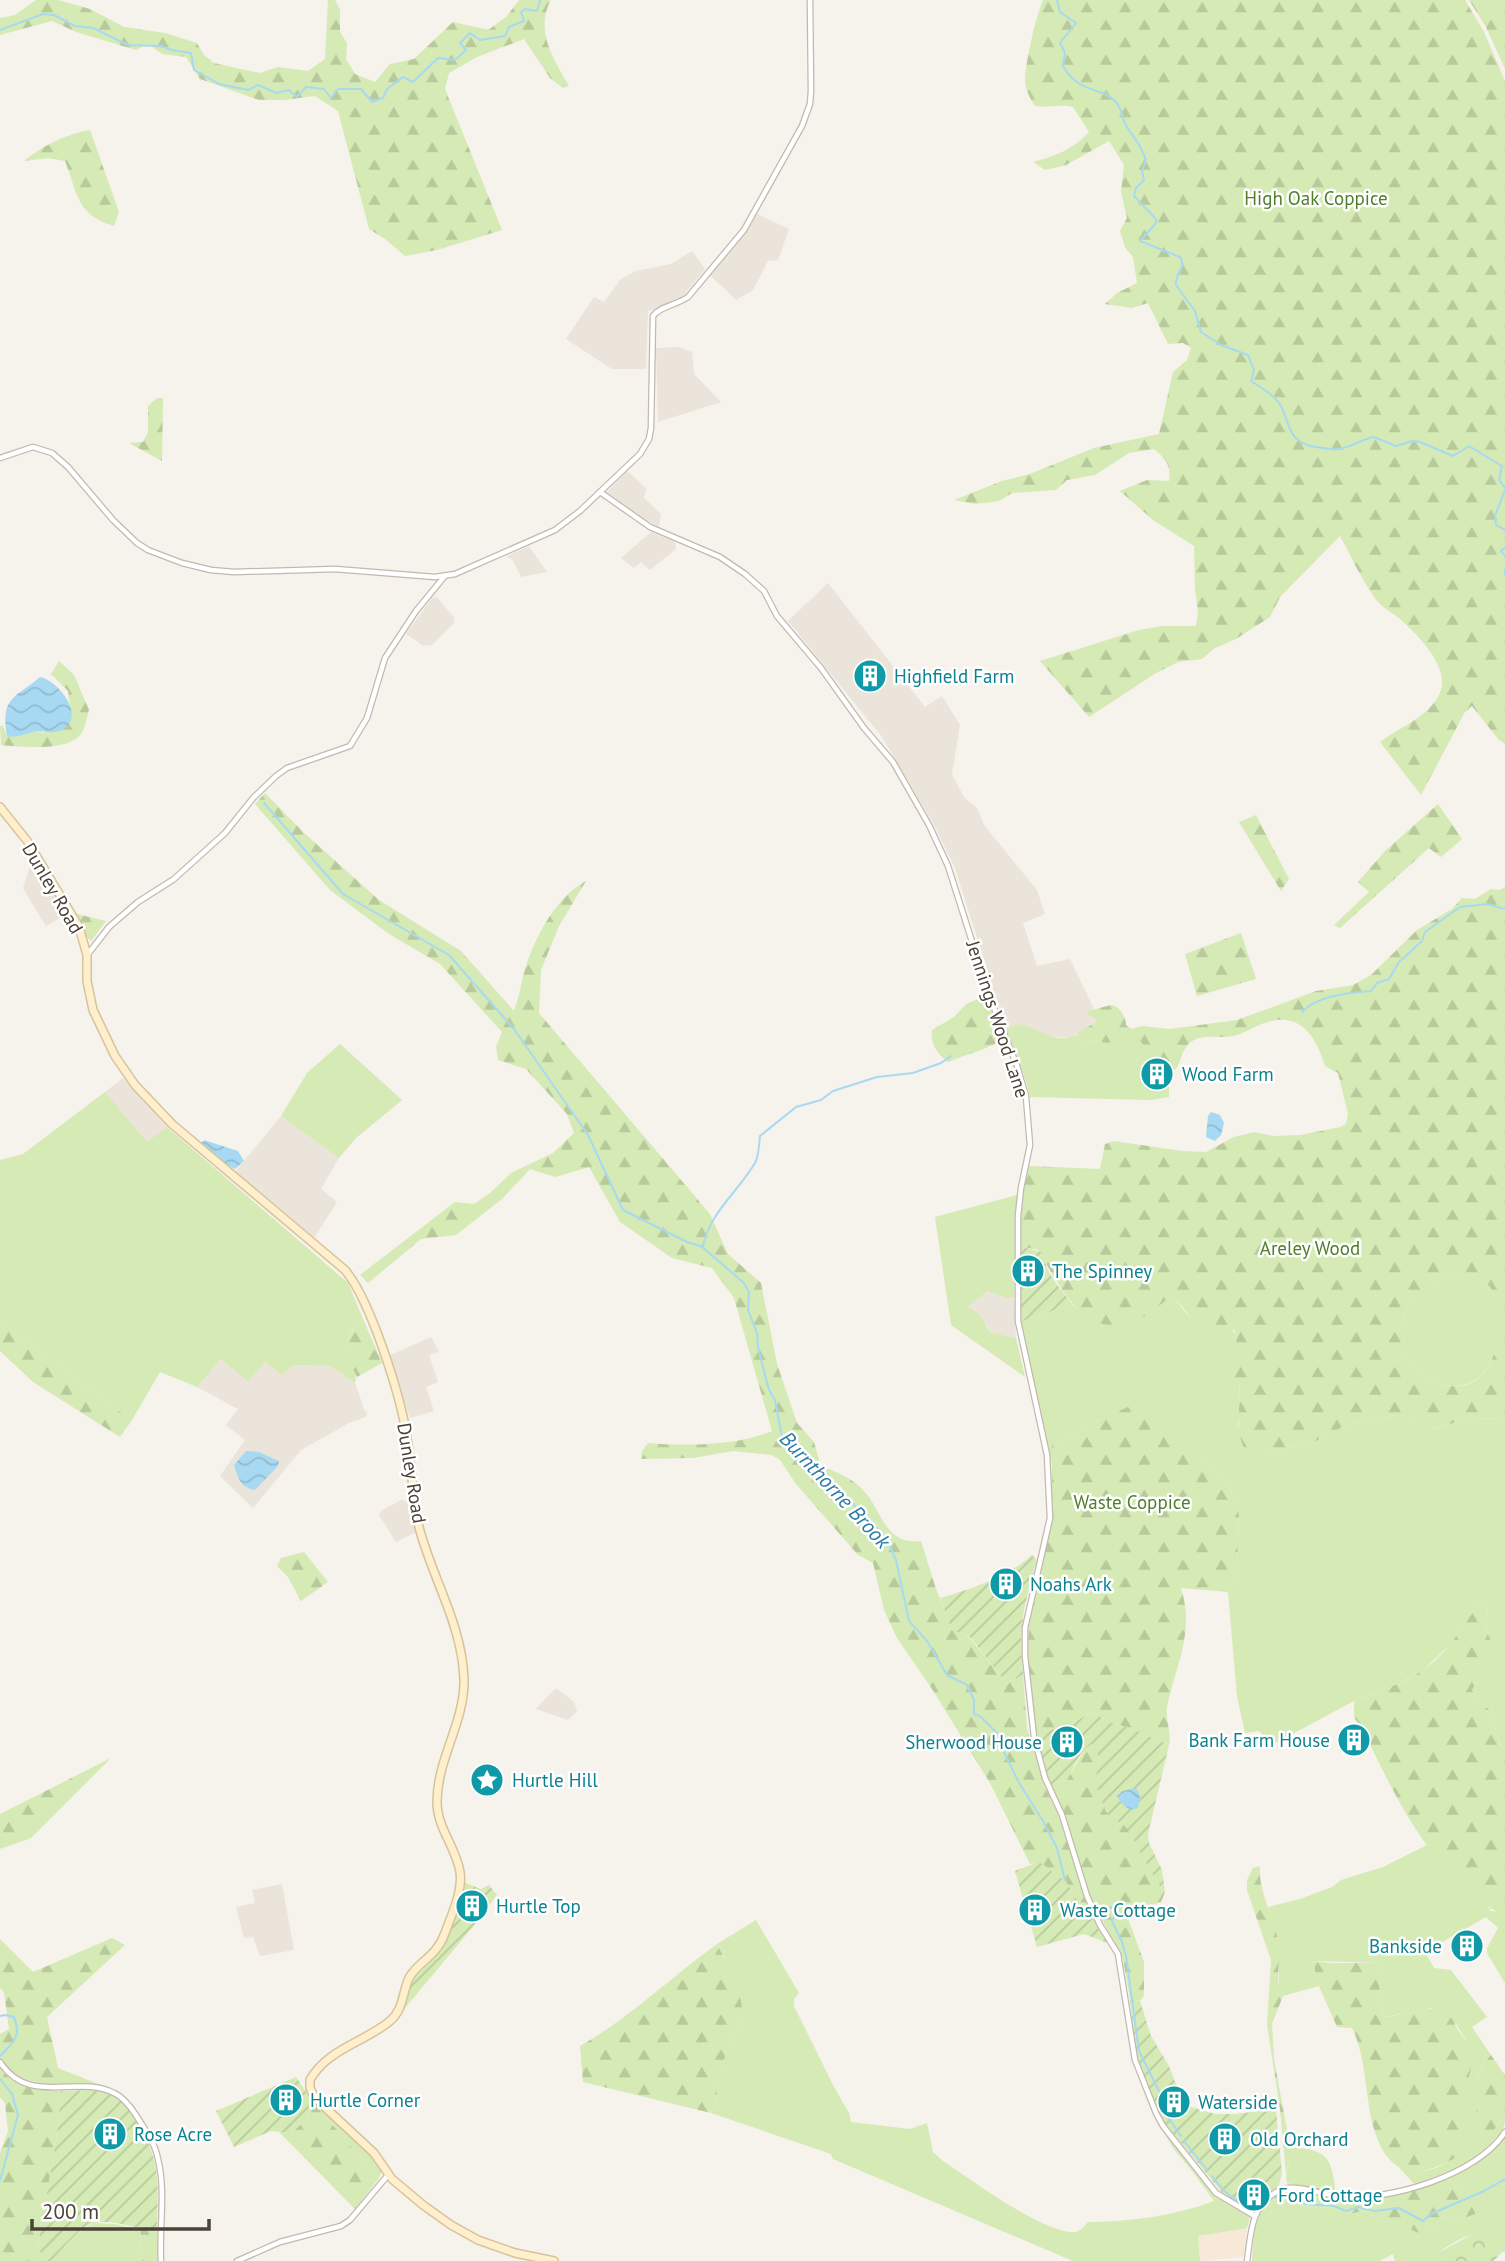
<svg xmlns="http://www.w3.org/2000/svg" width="1505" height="2261" viewBox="0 0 1505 2261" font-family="'PT Sans',sans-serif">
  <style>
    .residential { fill: #eae4da }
    .commercial { fill: #f7e8d7 }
    .grass { fill: #d5eab4 }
    .forest { fill: url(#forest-firs); fill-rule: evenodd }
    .park { fill: url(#park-crowns) }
    .garden { fill: url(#garden-furrows) }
    .water { fill: url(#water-waves) }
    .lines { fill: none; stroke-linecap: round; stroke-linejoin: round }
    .stream { stroke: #a8d9f2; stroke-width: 2 }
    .street-casing { stroke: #c2b9ae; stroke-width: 7 }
    .secondary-casing { stroke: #d6c39b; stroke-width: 10 }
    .street { stroke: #fff; stroke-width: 4.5 }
    .secondary { stroke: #ffefcc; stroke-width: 7 }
    .labels { text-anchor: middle; stroke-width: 5; stroke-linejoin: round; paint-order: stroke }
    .park-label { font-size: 19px; fill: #4f7f2a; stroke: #fff }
    .culture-label { font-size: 19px; fill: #0d838f; stroke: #fff; text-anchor: start }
    .street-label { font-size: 19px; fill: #4b4239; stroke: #fff }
    .water-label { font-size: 21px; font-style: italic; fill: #2b7ca9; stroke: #fff }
  </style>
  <defs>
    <pattern id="forest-firs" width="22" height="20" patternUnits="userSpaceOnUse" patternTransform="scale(1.75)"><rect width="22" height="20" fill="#d5eab4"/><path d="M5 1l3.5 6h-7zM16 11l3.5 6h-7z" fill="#b8ca9c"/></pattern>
    <pattern id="park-crowns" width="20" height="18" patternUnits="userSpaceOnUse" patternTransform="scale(1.75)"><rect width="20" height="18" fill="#d5eab4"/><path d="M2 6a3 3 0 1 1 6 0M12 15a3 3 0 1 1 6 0" fill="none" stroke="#b8ca9c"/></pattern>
    <pattern id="garden-furrows" width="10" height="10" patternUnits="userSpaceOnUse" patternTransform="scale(1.75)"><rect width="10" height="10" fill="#d5eab4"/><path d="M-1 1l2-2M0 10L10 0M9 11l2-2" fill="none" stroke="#b8ca9c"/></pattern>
    <pattern id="water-waves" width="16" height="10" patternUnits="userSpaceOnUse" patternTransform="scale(1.75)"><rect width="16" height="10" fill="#a8d9f2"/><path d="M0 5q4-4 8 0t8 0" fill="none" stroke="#92bbd0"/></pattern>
  </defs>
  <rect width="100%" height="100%" fill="#f6f2ec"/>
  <g class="residential">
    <path d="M757,214L789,229L778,260L768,261L753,290L736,300L710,275L748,230Z"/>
    <path d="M692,251L705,269L679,301L648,311L646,369H612L566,339L594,297L604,302L621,279L636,271L671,264Z"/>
    <path d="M679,347L692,352L694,374L721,402L658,422L656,348Z"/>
    <path d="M627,471L646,488L644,498L661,514L659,527L633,513L606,493Z"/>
    <path d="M651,532L675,542L676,549L650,570L641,562L634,568L621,558Z"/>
    <path d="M529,546L547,572L521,577L512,559L506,557Z"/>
    <path d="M828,583L925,707L942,696L960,725L952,774L964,797L978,809L984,825L1037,890L1045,914L1023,923L1037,966L1070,959L1094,1009L1089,1011L1088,1015L1096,1019L1095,1023L1078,1032L1073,1038L1048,1036L1017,1024L1006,1029L955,868L932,821L882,737L788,621Z"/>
    <path d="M437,597L454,618V623L432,645L424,646L406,634L432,598Z"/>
    <path d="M33,858L67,914L46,926L23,888Z"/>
    <path d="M123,1078L167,1127L147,1143L105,1092Z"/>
    <path d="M281,1116L339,1158L321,1189L337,1202L314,1238L235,1172Z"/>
    <path d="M988,1291L1006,1298L1014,1297L1016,1338L990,1332L987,1325L967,1307Z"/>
    <path d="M431,1337L439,1352L429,1355L438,1382L426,1387L434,1411L410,1418L388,1356Z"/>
    <path d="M221,1359L293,1365L330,1366L355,1383L364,1409L367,1413L366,1417L349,1423L301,1450L253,1508L220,1476L245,1440L226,1425L238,1409L197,1387Z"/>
    <path d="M401,1500L410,1501L417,1532L396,1542L379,1515L381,1511Z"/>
    <path d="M556,1688L574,1702L577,1711L568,1720L536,1709Z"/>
    <path d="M282,1884L294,1950L260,1956L253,1937L244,1938L236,1907L255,1903L252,1890Z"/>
  </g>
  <path class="commercial" d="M1247,2228L1244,2257L1200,2261L1198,2236Z"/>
  <g class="grass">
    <path d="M1017,1024C1038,1026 1055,1046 1077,1035L1082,1043L1091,1041L1107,1043L1136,1037C1150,1047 1151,1061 1169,1069V1097L1151,1100L1030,1097L1023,1072L1006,1029Z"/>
    <path d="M340,1044L402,1100L356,1138L339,1158L281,1116L307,1073Z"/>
    <path d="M105,1092L147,1142L167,1127L348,1283L363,1319C348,1335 341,1343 352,1366C355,1373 357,1375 355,1383L330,1366L293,1365L282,1375L265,1362L248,1381L221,1359L197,1387L160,1372L132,1420L0,1322V1160L23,1154Z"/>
    <path d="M1017,1195L1014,1297L1006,1298L988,1291L967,1307L979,1314L990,1332L1016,1338L1025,1377L951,1325L935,1217Z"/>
    <path d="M1455,1273C1468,1276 1480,1277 1490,1287C1493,1291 1495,1297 1497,1302C1505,1342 1490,1397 1440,1384C1427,1380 1415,1368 1404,1359C1397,1308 1408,1292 1455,1273Z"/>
    <path d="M1171,1297C1180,1302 1183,1312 1191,1317C1206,1325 1227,1322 1238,1336L1231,1375L1239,1382L1240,1408L1238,1425L1262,1453L1312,1443L1346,1425L1382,1417L1399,1415L1414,1418L1432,1429L1469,1419L1505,1418V1750L1499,1744L1492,1712L1480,1702L1472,1690L1494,1648L1486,1631L1488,1609L1478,1605L1451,1644L1422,1671L1392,1687L1354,1701L1272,1745L1259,1731L1245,1733L1237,1696L1228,1592L1237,1568L1239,1517L1237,1500L1215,1470L1164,1426L1152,1403L1141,1402L1093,1423L1049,1448L1037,1406L1020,1322L1072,1304C1113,1340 1131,1321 1171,1297Z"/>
    <path d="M1427,1845L1478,1893L1491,1911L1505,1912V1983L1487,1953V1948L1498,1928L1486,1917L1425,1952L1434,1968L1451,1970L1487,2017L1472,2027L1491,2055C1469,2077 1479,2111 1487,2137L1505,2118C1505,2153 1442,2175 1414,2184L1397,2165C1414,2173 1429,2173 1446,2163L1464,2096L1467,2082L1466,2040L1456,2024L1432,2008L1384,2017L1379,1986L1383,1963L1313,1961L1319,1986L1283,1996L1279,1990V1947L1268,1907L1300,1899L1332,1887L1341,1880L1383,1867Z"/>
    <path d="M756,1920L799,1993L794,1999V2006L834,2087L849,2113L851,2122L910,2129L927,2123L933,2152L943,2161C969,2178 1045,2235 1075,2232C1081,2231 1084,2226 1088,2222C1129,2222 1175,2216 1214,2201L1192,2171L1173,2148L1159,2124L1214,2196L1250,2217L1247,2228L1198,2236L1200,2261H1073L833,2159L831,2154L711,2113C717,2103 717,2091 719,2080C724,2058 731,2035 744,2017L724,1956L717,1944Z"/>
    <path d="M314,2104L368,2150L382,2170L379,2178Z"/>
    <path d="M1505,2137V2251L1500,2254L1488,2233C1472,2230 1455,2242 1442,2250L1445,2261H1395L1393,2254L1380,2261H1252C1255,2230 1252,2212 1280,2193L1288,2200L1309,2207L1331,2208L1350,2214L1363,2211L1377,2218L1381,2225L1389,2220L1427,2233L1444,2216L1461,2219L1475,2207L1468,2202L1448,2177L1491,2151Z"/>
    <path d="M1290,2147C1330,2150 1331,2158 1336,2194L1287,2183C1284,2171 1292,2160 1290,2147Z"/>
    <path d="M94,2223L115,2224L141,2230L138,2261H52L75,2235Z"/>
  </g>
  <g class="forest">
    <path d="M36,0H58L90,9L124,27L165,33L197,43L204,55L214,63L260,73L278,67L308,71L325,59L328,0H335L340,10V32L347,43L346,59L355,74L375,82L390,64L414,59L453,22L488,30L506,17L519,0H551C534,30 554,60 569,86L563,88L550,78L524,39L477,57L449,73L445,89L502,230L437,250L405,256L385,239L369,229L338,111L315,96L284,100H259L200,79L186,57L162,54L148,44L136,50L76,32L52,21L0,35V18L15,15Z"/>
    <path d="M1043,0H1465L1484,32L1505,81V744L1498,739L1472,706L1465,712L1421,795L1380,742C1400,727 1427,718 1439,695C1453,669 1417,634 1399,618C1390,611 1381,607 1374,597C1361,578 1351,556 1340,536L1280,597L1270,617L1236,639L1215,648L1202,659L1178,662L1156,673L1089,717L1040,661L1139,630L1162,626H1196L1198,612L1195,588L1194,546L1153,520L1120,491L1147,480L1169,481C1171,464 1166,459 1154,449L1129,453L1095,475L1067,480L1056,490L1012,493L999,501L975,504L954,500L1002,481L1030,474L1094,448L1159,434L1173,372L1187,360L1191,348L1183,343L1168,344L1148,303L1132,308L1105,304L1117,293L1137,283L1133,257L1125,247L1120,231L1127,218L1121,192L1124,165L1109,141L1066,165L1045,170L1033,162C1056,156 1072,150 1089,132L1073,107C1060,104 1049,108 1035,106C1030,98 1026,91 1025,81C1025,64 1036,16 1043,0Z"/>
    <path d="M1469,0H1505V69L1486,27Z"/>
    <path d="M90,130L119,212L114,226C76,215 78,194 65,161L48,158L24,161C44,145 64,135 90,130Z"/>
    <path d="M157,398H163L162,461L129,443L143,442L148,432V406Z"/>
    <path d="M59,661L74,675L89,710C87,716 86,725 82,732C72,752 22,747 1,745L0,726H3L7,736C19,735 32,730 44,733L71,712L68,691L51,674Z"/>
    <path d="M265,793L303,832L379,900L461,951L514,1011C519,998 521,983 525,969C535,937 556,897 586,881L559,926L541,970L539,1013L710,1214L728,1254L761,1283L777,1364L797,1423L814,1442L821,1466C834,1471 850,1477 860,1487C883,1508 883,1546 921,1541L935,1586L952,1630L969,1637L1007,1684L1023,1674L1027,1728L1044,1785L1061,1820L1065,1816L1051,1784L1066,1781L1087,1746L1092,1744L1097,1750L1126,1826L1159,1885L1165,1892L1161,1902L1126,1913L1144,1962V1996L1140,2001L1130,1999L1123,1959L1100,1916C1081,1915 1074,1895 1065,1881C1050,1876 1047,1860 1030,1864L990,1783L932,1689L897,1638L884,1610L873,1563L858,1555L796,1484L780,1460L772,1455L733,1451L693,1458L641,1459L642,1451L648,1443C688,1446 735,1446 772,1431L734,1298L712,1268L672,1258L620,1222L589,1167L555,1177L530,1169L502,1199L456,1235L421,1239L368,1283L360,1275L455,1202L474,1204L490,1193L511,1173L553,1153L574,1133L567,1114L526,1069L498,1060L496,1047L502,1032L440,964L389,934L330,890L255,804Z"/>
    <path d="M1438,804L1462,839L1441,857L1429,848L1340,928L1334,925L1369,892L1358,882L1385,851Z"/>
    <path d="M1256,815L1289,879L1281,891L1239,822Z"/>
    <path d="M1505,887V1418L1469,1419L1431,1429L1414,1418L1399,1415L1382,1417L1346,1425L1312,1443L1262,1453L1254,1460C1231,1443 1242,1407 1239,1382L1231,1375L1232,1354L1238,1336L1234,1330C1226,1330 1217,1332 1210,1330C1192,1327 1186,1305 1171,1297C1160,1304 1150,1314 1139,1319C1086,1345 1060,1286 1038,1250L1019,1246L1023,1189L1029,1166L1100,1169L1105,1144L1114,1141L1182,1151L1206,1152L1234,1137L1254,1132L1273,1136L1301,1135L1340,1127L1346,1124L1348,1114L1338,1073L1325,1066C1317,1039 1302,1012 1268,1022C1256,1025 1246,1033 1233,1036C1219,1039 1203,1033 1191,1042C1181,1049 1182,1062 1175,1070C1153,1067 1151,1048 1136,1038L1107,1043L1092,1041L1082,1043L1077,1035L1078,1032L1095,1023L1096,1019L1088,1015V1011L1111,1005C1120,1006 1126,1017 1126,1025L1131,1029L1142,1026L1170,1029L1237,1020L1316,991L1353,985L1371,975L1417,930L1452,909L1462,898L1475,899L1491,889L1499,890ZM1455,1273C1468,1276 1480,1277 1490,1287C1493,1291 1495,1297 1496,1302C1505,1342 1490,1398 1440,1384C1427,1380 1415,1368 1404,1359C1397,1308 1408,1292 1455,1273Z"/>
    <path d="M77,914L106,921L91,941L86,936Z"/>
    <path d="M1241,933L1256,979L1197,996L1185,954Z"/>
    <path d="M986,996L1002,1039C990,1049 964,1055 948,1062C937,1053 930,1044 932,1030L954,1017L966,1004Z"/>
    <path d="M363,1319L382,1363L357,1377C343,1348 341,1343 363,1319Z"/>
    <path d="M0,1322L132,1420L120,1437L33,1382L0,1351Z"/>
    <path d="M1141,1401L1152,1403L1165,1426L1215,1470L1237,1500L1239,1517L1237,1568L1228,1592L1181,1588C1195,1632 1176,1664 1167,1707C1165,1720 1172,1732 1169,1745L1133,1729L1109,1722L1092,1712C1074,1722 1057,1734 1036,1729L1027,1655L1030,1614L1052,1519V1465L1049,1448L1093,1423Z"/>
    <path d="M304,1552L328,1582L301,1601L288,1577L277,1566L281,1558Z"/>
    <path d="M1478,1605L1488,1609L1486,1631L1495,1648L1472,1690L1480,1702L1492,1712L1499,1744L1505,1750V1912C1487,1913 1484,1899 1472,1888C1457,1874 1438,1860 1426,1844C1400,1808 1380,1765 1361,1726L1354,1718V1701C1376,1693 1399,1685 1420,1672C1445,1657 1461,1629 1478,1605Z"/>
    <path d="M111,1758L31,1838L0,1849V1814Z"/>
    <path d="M1260,1866C1258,1894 1276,1919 1279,1947C1281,1963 1274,1982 1283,1996L1272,2024L1274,2059L1291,2152L1286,2174L1280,2109L1267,2025L1271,1960L1247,1890V1880L1253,1868Z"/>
    <path d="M112,1938L125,1945L47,2017L58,2068L103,2086C68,2085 21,2092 0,2058V2034L9,2029L4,1992L0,1988V1939L33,1972Z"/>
    <path d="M717,1944L737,1982L744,2017C731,2035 724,2058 719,2080C717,2091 717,2103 711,2113L583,2082L580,2046C630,2018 671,1977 717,1944Z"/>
    <path d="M1313,1961L1330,1963H1383L1379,1986L1384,2017C1399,2016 1428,2005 1442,2010C1450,2013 1454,2022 1458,2030C1462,2036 1467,2041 1470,2047C1477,2062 1466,2079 1465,2094C1464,2111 1472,2132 1465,2148C1462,2154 1456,2158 1449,2161C1430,2171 1408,2178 1390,2160C1361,2128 1372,2067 1352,2028L1337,2027L1318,1984Z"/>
    <path d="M1491,2055L1505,2075V2118L1487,2137H1480L1477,2131C1477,2106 1472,2074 1491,2055Z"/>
    <path d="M0,2066C12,2089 38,2089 61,2091L57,2135L38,2246L44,2261H0V2153L8,2131L5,2103L0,2097Z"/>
    <path d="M314,2104L379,2178L355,2209L279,2132L291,2133L308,2118Z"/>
    <path d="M1448,2177L1468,2202L1475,2207V2214L1461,2219L1444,2216L1427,2233H1419L1389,2220L1381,2225L1377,2218L1363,2211L1350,2214L1331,2208L1309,2207L1288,2200L1280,2193C1303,2188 1328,2199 1351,2200C1385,2201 1417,2188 1448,2177Z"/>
    <path d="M141,2230H157L158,2261H138Z"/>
  </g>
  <path class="park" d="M1481,2232H1488L1500,2254L1494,2261H1445L1442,2251L1474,2233Z"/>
  <g class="garden">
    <path d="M1020,1246L1044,1253C1043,1271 1062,1290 1072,1304L1020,1322Z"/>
    <path d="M1032,1555L1037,1560C1024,1605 1018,1626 1023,1674L1007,1684L970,1637L952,1630L940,1598C969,1590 1009,1576 1032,1555Z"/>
    <path d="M1092,1712L1109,1722L1133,1729L1169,1745L1148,1834L1149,1843L1162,1870L1165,1892L1159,1885L1126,1827L1106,1812L1096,1785L1098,1755L1092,1744C1079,1750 1074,1769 1066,1781L1051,1784L1047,1777L1036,1729C1057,1734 1074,1722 1092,1712Z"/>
    <path d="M1038,1862C1050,1867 1053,1876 1065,1880L1081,1907L1092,1916L1100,1932L1110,1944L1084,1934L1037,1947L1015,1871Z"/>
    <path d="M463,1882L481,1889L489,1885L497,1895L472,1928L400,2014L414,1977L435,1958L444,1946Z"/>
    <path d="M1130,1999L1140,2001L1151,2036L1169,2066L1177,2087L1191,2107L1215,2114H1236L1276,2109L1282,2173L1279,2185L1257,2206L1253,2208L1231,2200L1224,2195L1160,2117L1136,2055Z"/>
    <path d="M296,2077L314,2104L308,2118L291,2133L271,2131L234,2147L216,2111Z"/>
    <path d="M61,2091C76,2091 96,2088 110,2093C121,2097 126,2107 133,2116C162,2159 158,2181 157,2230C137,2230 114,2219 95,2223C77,2228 63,2249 52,2261H44L38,2246L57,2135Z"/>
  </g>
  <g class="water">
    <path d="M40,677C57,680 84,713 66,727C56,736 45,730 34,732C24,734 17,738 7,736C0,696 16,698 40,677Z"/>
    <path d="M1211,1112L1220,1115L1224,1123L1221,1135L1215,1141L1206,1137L1208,1116Z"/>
    <path d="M204,1140L238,1151L244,1161L235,1169C221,1163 211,1154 201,1143Z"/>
    <path d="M246,1451L259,1452L279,1461L278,1466L255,1490C241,1488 238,1478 234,1465Z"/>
    <path d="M1136,1788L1140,1795L1138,1808C1129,1813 1121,1804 1117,1796L1123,1791Z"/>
  </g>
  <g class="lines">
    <g class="stream">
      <path d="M1057,0L1060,12L1076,23L1060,43L1065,53L1063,66C1080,95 1099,85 1116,102C1122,108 1122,120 1127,127C1136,141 1140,143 1146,160L1142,171L1144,180L1136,188L1134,196L1156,219V223L1140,241L1180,257C1187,269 1175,272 1176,285L1195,311L1201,332L1221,345L1248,355L1254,370L1251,381C1263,389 1277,396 1283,410C1291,431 1291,443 1316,447C1323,448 1331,450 1338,449C1351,448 1361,439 1374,437L1396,446L1412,441L1420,442L1453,456L1469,446L1502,466L1499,480L1505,488"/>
      <path d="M0,30L43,14L54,15L75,26L93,28L128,45L161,46L171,50L191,53L194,70L219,84L248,90L258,85L276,93L289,90L297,97L306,87L324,89L331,98L338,89H361L372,102L383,98L387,89L403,77L413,82L438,58L455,60L466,50L460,43L470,33L480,40L505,36L509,27L524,21L521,12L525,9L537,11L540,0"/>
      <path d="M1505,490L1495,516L1496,525L1505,530"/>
      <path d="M1505,548L1501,551L1505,556"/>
      <path d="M1505,570V575"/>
      <path d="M264,803L343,894L449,955L514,1029L588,1135L623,1210L687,1242L701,1246L744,1283L749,1292L748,1310L757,1333L758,1348L769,1390L775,1400L782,1437L785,1443L792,1438L794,1444L806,1454C806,1467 828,1487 837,1498H848L871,1526L887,1540L896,1560L909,1621L927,1641L947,1675L967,1685L974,1700V1714L980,1716L999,1735L1005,1754L1018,1781L1043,1821L1057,1848L1065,1880"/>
      <path d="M1302,1012C1317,995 1350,993 1371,991L1377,983L1389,979L1399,962L1422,941L1425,932L1460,907L1487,904L1505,909"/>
      <path d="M703,1246C710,1212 738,1192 755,1163C759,1156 759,1144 760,1136L796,1107L821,1100L833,1091L877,1077L913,1073L941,1063L951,1056"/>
      <path d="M1098,1913L1115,1906L1117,1910L1112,1921L1122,1942L1126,1956L1139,2051L1160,2093L1165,2113L1181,2136"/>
      <path d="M0,2016L5,2015L14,2017C22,2036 13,2043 0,2056"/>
      <path d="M0,2079L12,2094L18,2115L0,2181"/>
      <path d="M1184,2141L1207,2170"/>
      <path d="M1212,2176C1224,2192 1233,2201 1254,2207"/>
      <path d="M1275,2197L1285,2196L1306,2204L1334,2206L1346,2211L1358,2207L1375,2211L1399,2208L1423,2221L1431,2214L1484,2191L1505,2179"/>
    </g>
    <defs>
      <g id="street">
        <path d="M0,458L33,447L52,453L68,467L113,520L137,543L148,550L182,563L211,570L234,572L335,569L435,577L455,574L555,530L580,511L640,454L649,439L651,428L653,316C660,306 677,305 688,297L744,230L802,126L810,104L811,91L810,0"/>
        <path d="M600,492L650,527L720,557L745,574L764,591L777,616L821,668L864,728L893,762L929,825L948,866L989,995L1017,1066L1026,1097L1030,1145L1021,1188L1018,1216V1321L1047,1455L1050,1518L1025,1628V1656L1034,1737L1045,1778L1062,1815L1087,1896L1100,1925L1118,1954L1135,2060L1156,2113L1163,2126L1216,2193L1253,2215"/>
        <path d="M88,954L109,927L138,902L174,879L225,833L254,797L276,776L287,768L350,746L367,718L385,658L416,611L444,577"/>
        <path d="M0,2062C29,2107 77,2074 114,2093C125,2098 133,2110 139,2120C147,2132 155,2144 158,2159C166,2191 159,2228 161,2261"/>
        <path d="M237,2261L280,2242L341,2226L350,2220L388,2175"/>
        <path d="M1247,2261C1251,2234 1250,2206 1278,2191C1295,2182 1322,2195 1341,2197C1389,2201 1478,2175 1505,2132"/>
      </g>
      <path id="secondary" d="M0,807L28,842L79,927L87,955V981L93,1010L115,1056L135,1085L172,1124L345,1270C371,1301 401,1397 407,1438C412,1468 412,1497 419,1527C432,1578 462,1624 464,1679C465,1722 437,1759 437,1802C437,1828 456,1847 460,1872C463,1891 451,1916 445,1933C436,1958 418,1961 409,1978C402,1993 404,2009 390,2021C365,2042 327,2049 310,2080V2088L315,2098L374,2153L392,2179L423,2205L451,2225L478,2240L515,2253L554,2261"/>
    </defs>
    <use href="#street" class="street-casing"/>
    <use href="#secondary" class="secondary-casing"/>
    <use href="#street" class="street"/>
    <use href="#secondary" class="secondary"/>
  </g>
  <defs>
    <symbol id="building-disc" viewBox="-11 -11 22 22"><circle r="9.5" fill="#0f9aa8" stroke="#fff"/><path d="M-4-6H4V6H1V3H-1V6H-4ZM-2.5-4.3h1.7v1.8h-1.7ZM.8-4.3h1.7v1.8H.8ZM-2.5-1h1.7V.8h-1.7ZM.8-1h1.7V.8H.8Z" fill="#fff"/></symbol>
    <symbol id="sight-disc" viewBox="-11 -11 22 22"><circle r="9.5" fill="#0f9aa8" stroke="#fff"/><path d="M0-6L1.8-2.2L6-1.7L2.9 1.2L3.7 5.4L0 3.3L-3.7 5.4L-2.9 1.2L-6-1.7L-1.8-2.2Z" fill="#fff"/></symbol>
  </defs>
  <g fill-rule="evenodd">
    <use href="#building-disc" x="851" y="657" width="38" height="38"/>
    <use href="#building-disc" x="1138" y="1055" width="38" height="38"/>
    <use href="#building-disc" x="1009" y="1252" width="38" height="38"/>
    <use href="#building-disc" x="987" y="1565" width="38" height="38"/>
    <use href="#building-disc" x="1335" y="1721" width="38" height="38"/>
    <use href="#building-disc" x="1048" y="1723" width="38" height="38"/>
    <use href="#sight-disc" x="468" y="1761" width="38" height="38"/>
    <use href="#building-disc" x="453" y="1887" width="38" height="38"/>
    <use href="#building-disc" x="1016" y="1891" width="38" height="38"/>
    <use href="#building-disc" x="1448" y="1927" width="38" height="38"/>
    <use href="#building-disc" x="267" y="2081" width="38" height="38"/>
    <use href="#building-disc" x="1155" y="2083" width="38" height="38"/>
    <use href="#building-disc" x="91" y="2115" width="38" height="38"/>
    <use href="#building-disc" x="1206" y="2120" width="38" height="38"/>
    <use href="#building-disc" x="1235" y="2176" width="38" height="38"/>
  </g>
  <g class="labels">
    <g class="park-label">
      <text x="1316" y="205">High Oak Coppice</text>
      <text x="1310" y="1255">Areley Wood</text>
      <text x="1132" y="1509">Waste Coppice</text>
    </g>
    <g class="culture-label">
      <text x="894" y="683">Highfield Farm</text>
      <text x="1182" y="1081">Wood Farm</text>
      <text x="1052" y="1278">The Spinney</text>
      <text x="1030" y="1591">Noahs Ark</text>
      <text x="1330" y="1747" text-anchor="end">Bank Farm House</text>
      <text x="1042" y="1749" text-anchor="end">Sherwood House</text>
      <text x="512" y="1787">Hurtle Hill</text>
      <text x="496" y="1913">Hurtle Top</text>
      <text x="1060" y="1917">Waste Cottage</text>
      <text x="1442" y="1953" text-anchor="end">Bankside</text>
      <text x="310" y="2107">Hurtle Corner</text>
      <text x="1198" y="2109">Waterside</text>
      <text x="134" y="2141">Rose Acre</text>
      <text x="1250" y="2146">Old Orchard</text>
      <text x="1278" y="2202">Ford Cottage</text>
    </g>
    <g class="street-label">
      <text transform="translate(53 888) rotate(60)" y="7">Dunley Road</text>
      <text transform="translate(998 1019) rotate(72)" y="7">Jennings Wood Lane</text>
      <text transform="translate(412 1473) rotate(81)" y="7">Dunley Road</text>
    </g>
    <g class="water-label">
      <text transform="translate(835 1490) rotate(47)" y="7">Burnthorne Brook</text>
    </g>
  </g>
  <path d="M32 2219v10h177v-10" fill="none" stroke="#4b4239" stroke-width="3.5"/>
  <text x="42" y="2219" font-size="21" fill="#4b4239" stroke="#ffffff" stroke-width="5" paint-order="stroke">200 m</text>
</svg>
